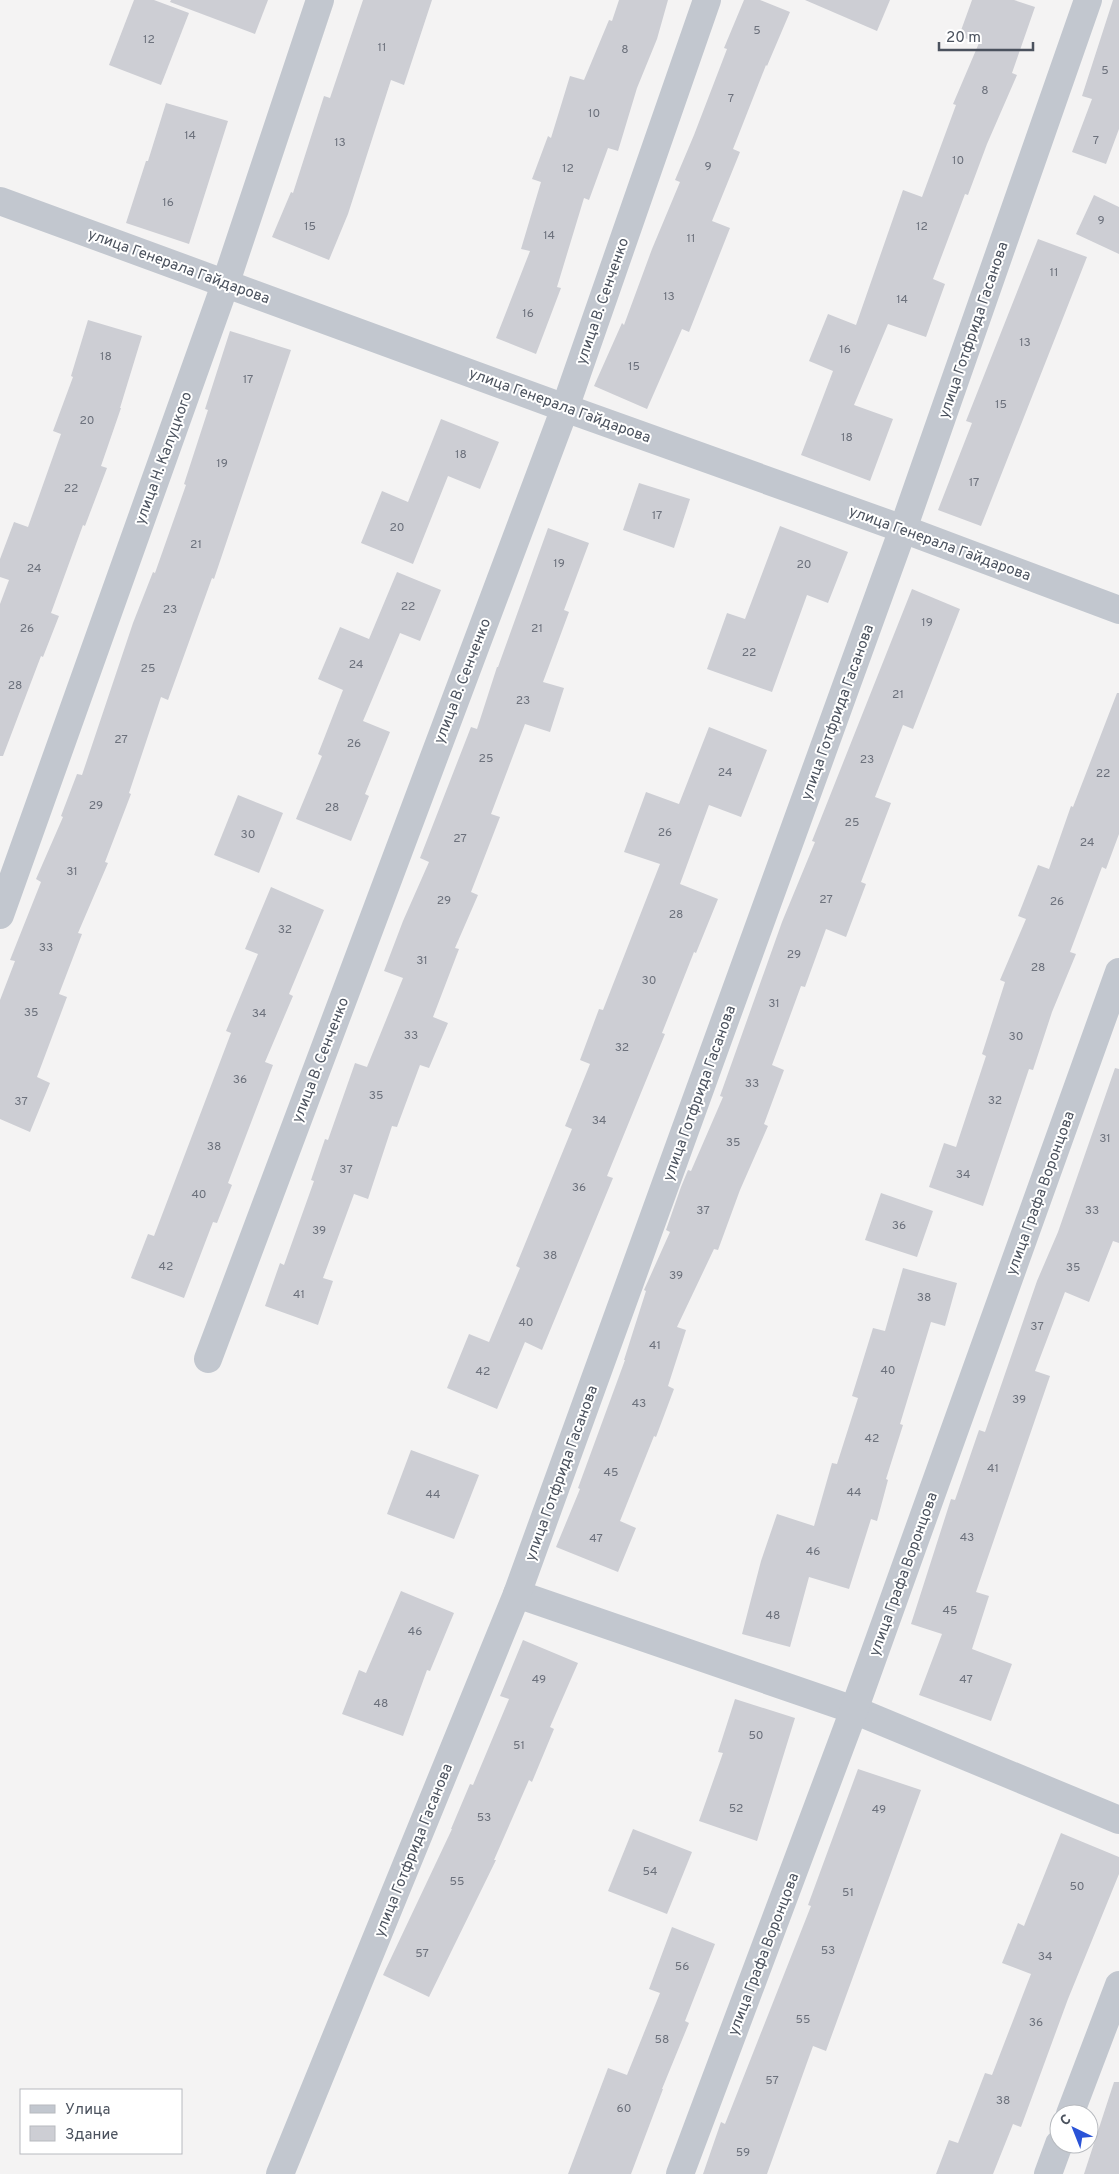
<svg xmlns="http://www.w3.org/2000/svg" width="1119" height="2174" viewBox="0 0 1119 2174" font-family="Overpass,sans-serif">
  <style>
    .building { fill: #cdced4 }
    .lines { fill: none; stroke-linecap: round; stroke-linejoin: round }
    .street { stroke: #c2c7cf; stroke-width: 28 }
    .labels { text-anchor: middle; stroke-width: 4; stroke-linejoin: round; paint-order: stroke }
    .number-label { font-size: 12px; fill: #6c717c }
    .street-label { font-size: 15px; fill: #4b525e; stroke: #fff }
  </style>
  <rect width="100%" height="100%" fill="#f4f3f3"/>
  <g class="building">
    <path d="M134,0H154L189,13L161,85L109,65Z"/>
    <path d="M171,0H268L255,34L170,2Z"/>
    <path d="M363,0H432L404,85L391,80L348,214L329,260L272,237L291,192L293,193L324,96L330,98Z"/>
    <path d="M619,0H668L657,39L637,88L618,151L608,148L589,200L584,198L557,287L561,288L536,354L496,338L530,251L521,249L541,182L532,179L548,136L551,138L570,76L584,80L609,20L612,21Z"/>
    <path d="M744,0H760L790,12L767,66L766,65L733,149L740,152L712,221L730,228L689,332L682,329L647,409L594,386L622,323L624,325L652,249L680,182L675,180L694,135L727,49L724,48Z"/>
    <path d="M805,0H890L877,31Z"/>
    <path d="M972,0H1014L1035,7L1012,73L1017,75L987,144L968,195L965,194L933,279L945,284L926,337L888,324L854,405L893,419L870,481L801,455L833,371L809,361L828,314L856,325L903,190L922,197L956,105L953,104L979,43L959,36Z"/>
    <path d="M1113,0H1119V129L1106,164L1072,152L1092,99L1082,96Z"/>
    <path d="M166,103L228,121L189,244L126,223L146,161H148Z"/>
    <path d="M1094,195L1119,207V254L1076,234Z"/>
    <path d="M1038,239L1087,257L981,526L938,510L972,423L966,421Z"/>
    <path d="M88,320L142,336L120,408H121L101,466L107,468L85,526L83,525L51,613L59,616L43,657L41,656L3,756H0V604L9,580L0,577V559L14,522L28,527L61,434L53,431L73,377L71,376Z"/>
    <path d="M230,331L291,350L214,579L212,578L168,700L161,697L129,793L131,794L105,862L108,863L78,933L82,934L59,994L67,997L37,1077L50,1083L30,1132L0,1119V1000L15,961L10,960L41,882L36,879L63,817L61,816L77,774L82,775L133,623L153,572L155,573L186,485L184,484L208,410L205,409Z"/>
    <path d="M441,419L499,442L480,489L448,476L413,564L361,543L382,491L408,502Z"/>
    <path d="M639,483L690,499L674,548L623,530Z"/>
    <path d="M780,526L848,552L828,603L807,595L772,692L707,669L727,613L745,619Z"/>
    <path d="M548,528L589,543L564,610L569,612L543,682L564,688L550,732L525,724L491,814L500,817L471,892L478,895L455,948L459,949L433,1017L448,1023L429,1068L420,1065L397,1127L392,1126L368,1199L354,1194L323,1278L333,1281L318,1325L265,1306L280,1263L284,1265L314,1181L311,1180L325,1139L328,1140L355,1063L367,1067L403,978L384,971L403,921L429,862L420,858L471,727L477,729L497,667H498Z"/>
    <path d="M397,572L441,590L420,641L400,633L363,721L390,732L365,794L369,796L351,841L296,819L322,756L318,754L343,690L318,679L340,627L369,639Z"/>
    <path d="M912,589L960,609L913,729L903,725L875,797L891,803L861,882L866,884L846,937L826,929L805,987L801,986L772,1065L784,1070L764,1124L768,1126L740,1190L718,1250L714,1249L677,1327L686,1330L668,1386L674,1389L656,1437L654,1436L620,1521L636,1528L618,1572L556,1547L580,1489L578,1488L625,1360H624L646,1291L644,1290L670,1232L666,1230L681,1187L688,1170L691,1171L723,1097L720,1096L782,922L815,842L812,841Z"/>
    <path d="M1117,693H1119V834L1106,869L1102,867L1070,952L1076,954L1052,1012L1033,1070L1029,1069L983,1206L929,1187L944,1143L956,1147L986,1056L982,1054L1005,982L1000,980L1026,919L1018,916L1038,865L1049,869L1071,806L1073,807Z"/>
    <path d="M709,727L767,750L741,817L709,805L680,884L718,899L696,953L694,952L662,1033L665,1034L607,1176L613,1178L542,1350L525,1342L497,1409L447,1388L469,1334L489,1342L520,1268L516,1266L572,1129L565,1126L590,1064L580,1060L599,1009L603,1010L660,864L624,852L646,792L679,804Z"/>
    <path d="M238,795L283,813L259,873L214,855Z"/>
    <path d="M271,887L324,910L289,994L293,996L265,1062L273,1065L228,1183L232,1185L217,1223L213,1222L184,1298L131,1278L148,1234L154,1236L231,1033L226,1031L258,954L245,949Z"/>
    <path d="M1115,1068L1119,1069V1243L1113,1241L1089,1302L1065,1292L1035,1371L1050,1376L976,1592L989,1596L972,1649L1012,1664L991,1721L919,1695L942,1634L911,1624L951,1499L955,1500L979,1430L985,1432L1037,1281L1058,1232Z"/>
    <path d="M881,1193L933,1211L917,1257L865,1240Z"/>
    <path d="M903,1268L957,1283L945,1326L931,1322L900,1424L903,1425L886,1479L888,1480L877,1521L871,1519L849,1589L809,1577L790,1647L742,1634L761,1561L777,1514L814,1526L832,1463L837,1464L858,1398L852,1396L873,1328L885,1331Z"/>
    <path d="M411,1450L479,1475L454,1539L387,1514Z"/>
    <path d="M401,1591L454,1613L430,1671L427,1670L403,1736L342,1714L359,1670L366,1673Z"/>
    <path d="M523,1640L578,1663L550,1727L554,1729L532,1782L529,1780L494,1860H496L429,1997L383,1975L452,1829H451L470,1784L473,1785L509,1699L500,1696Z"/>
    <path d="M735,1699L795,1718L757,1841L699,1821L723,1753L718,1752Z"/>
    <path d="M858,1769L921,1790L826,2051L813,2046L767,2174H703L721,2122L725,2124L811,1906L808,1905Z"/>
    <path d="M633,1829L692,1852L667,1914L608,1891Z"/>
    <path d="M1061,1833L1119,1857V1874L1068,1999L1021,2127L1013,2124L993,2174H936L949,2140L958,2143L985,2073L992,2075L1031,1974L1002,1963L1018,1923L1024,1926Z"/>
    <path d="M672,1927L715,1944L685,2021L689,2023L662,2089H663L631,2174H568L608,2068L627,2075L660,1993L649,1989Z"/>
    <path d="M1114,2082H1119V2174H1084Z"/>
  </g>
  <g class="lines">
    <g class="street">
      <path d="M0,201L565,408L903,529L1119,610"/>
      <path d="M0,915L226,282L320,0"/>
      <path d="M208,1359L565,408L707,0"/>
      <path d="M517,1594L854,1710L1119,1820"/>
      <path d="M1070,2114L1119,1985"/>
      <path d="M280,2174L517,1594L903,529L1088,0"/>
      <path d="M680,2174L854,1710L1119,972"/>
      <path d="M1048,2174L1059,2144"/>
    </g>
  </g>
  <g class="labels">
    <g class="number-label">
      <text x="757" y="34">5</text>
      <text x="149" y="43">12</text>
      <text x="382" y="51">11</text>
      <text x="625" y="53">8</text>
      <text x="1105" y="74">5</text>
      <text x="985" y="94">8</text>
      <text x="731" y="102">7</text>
      <text x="594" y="117">10</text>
      <text x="190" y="139">14</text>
      <text x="1096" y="144">7</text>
      <text x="340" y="146">13</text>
      <text x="958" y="164">10</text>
      <text x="708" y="170">9</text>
      <text x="568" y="172">12</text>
      <text x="168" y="206">16</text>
      <text x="1101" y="224">9</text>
      <text x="310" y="230">15</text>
      <text x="922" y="230">12</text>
      <text x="549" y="239">14</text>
      <text x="691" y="242">11</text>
      <text x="1054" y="276">11</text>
      <text x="669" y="300">13</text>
      <text x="902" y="303">14</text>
      <text x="528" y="317">16</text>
      <text x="1025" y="346">13</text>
      <text x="845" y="353">16</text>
      <text x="106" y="360">18</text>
      <text x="634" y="370">15</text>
      <text x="248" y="383">17</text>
      <text x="1001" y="408">15</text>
      <text x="87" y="424">20</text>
      <text x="847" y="441">18</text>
      <text x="461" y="458">18</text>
      <text x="222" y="467">19</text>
      <text x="974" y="486">17</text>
      <text x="71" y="492">22</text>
      <text x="657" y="519">17</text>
      <text x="397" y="531">20</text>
      <text x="196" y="548">21</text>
      <text x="559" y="567">19</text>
      <text x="804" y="568">20</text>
      <text x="34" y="572">24</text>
      <text x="408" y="610">22</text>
      <text x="170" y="613">23</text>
      <text x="927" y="626">19</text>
      <text x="27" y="632">26</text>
      <text x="537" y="632">21</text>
      <text x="749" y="656">22</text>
      <text x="356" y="668">24</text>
      <text x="148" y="672">25</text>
      <text x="15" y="689">28</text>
      <text x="898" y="698">21</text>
      <text x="523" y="704">23</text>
      <text x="121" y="743">27</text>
      <text x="354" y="747">26</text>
      <text x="486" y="762">25</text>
      <text x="867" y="763">23</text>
      <text x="725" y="776">24</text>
      <text x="1103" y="777">22</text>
      <text x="96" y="809">29</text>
      <text x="332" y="811">28</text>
      <text x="852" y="826">25</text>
      <text x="665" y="836">26</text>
      <text x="248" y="838">30</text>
      <text x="460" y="842">27</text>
      <text x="1087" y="846">24</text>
      <text x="72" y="875">31</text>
      <text x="826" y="903">27</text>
      <text x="444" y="904">29</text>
      <text x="1057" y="905">26</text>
      <text x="676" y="918">28</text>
      <text x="285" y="933">32</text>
      <text x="46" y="951">33</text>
      <text x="794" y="958">29</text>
      <text x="422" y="964">31</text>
      <text x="1038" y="971">28</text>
      <text x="649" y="984">30</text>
      <text x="774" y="1007">31</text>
      <text x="31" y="1016">35</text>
      <text x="259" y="1017">34</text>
      <text x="411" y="1039">33</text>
      <text x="1016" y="1040">30</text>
      <text x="622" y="1051">32</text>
      <text x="240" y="1083">36</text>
      <text x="752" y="1087">33</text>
      <text x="376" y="1099">35</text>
      <text x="995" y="1104">32</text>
      <text x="21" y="1105">37</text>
      <text x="599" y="1124">34</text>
      <text x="1105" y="1142">31</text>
      <text x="733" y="1146">35</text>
      <text x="214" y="1150">38</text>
      <text x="346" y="1173">37</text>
      <text x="963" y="1178">34</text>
      <text x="579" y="1191">36</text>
      <text x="199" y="1198">40</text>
      <text x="703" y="1214">37</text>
      <text x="1092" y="1214">33</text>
      <text x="899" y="1229">36</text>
      <text x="319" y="1234">39</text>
      <text x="550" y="1259">38</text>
      <text x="166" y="1270">42</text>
      <text x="1073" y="1271">35</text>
      <text x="676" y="1279">39</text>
      <text x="299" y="1298">41</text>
      <text x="924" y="1301">38</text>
      <text x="526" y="1326">40</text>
      <text x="1037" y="1330">37</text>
      <text x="655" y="1349">41</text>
      <text x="888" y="1374">40</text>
      <text x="483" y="1375">42</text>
      <text x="1019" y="1403">39</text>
      <text x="639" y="1407">43</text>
      <text x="872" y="1442">42</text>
      <text x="993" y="1472">41</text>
      <text x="611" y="1476">45</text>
      <text x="854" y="1496">44</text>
      <text x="433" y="1498">44</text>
      <text x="967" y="1541">43</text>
      <text x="596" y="1542">47</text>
      <text x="813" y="1555">46</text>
      <text x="950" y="1614">45</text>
      <text x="773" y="1619">48</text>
      <text x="415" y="1635">46</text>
      <text x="539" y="1683">49</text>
      <text x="966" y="1683">47</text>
      <text x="381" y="1707">48</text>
      <text x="756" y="1739">50</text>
      <text x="519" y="1749">51</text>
      <text x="736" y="1812">52</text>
      <text x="879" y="1813">49</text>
      <text x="484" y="1821">53</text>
      <text x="650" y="1875">54</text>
      <text x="457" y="1885">55</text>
      <text x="1077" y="1890">50</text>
      <text x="848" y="1896">51</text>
      <text x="828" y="1954">53</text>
      <text x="422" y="1957">57</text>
      <text x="1045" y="1960">34</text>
      <text x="682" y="1970">56</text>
      <text x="803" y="2023">55</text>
      <text x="1036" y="2026">36</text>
      <text x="662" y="2043">58</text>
      <text x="772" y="2084">57</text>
      <text x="1003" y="2104">38</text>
      <text x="624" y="2112">60</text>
      <text x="743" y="2156">59</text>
    </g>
    <g class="street-label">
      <text transform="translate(179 266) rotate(20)" y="5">улица Генерала Гайдарова</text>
      <text transform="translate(602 301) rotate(-71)" y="5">улица В. Сенченко</text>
      <text transform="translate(973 330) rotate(-71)" y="5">улица Готфрида Гасанова</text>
      <text transform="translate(560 405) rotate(20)" y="5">улица Генерала Гайдарова</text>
      <text transform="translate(163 458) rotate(-70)" y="5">улица Н. Калуцкого</text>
      <text transform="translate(940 543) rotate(20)" y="5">улица Генерала Гайдарова</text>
      <text transform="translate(462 681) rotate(-69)" y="5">улица В. Сенченко</text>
      <text transform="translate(837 712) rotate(-70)" y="5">улица Готфрида Гасанова</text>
      <text transform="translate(320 1060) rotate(-69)" y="5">улица В. Сенченко</text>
      <text transform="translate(699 1093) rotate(-70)" y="5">улица Готфрида Гасанова</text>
      <text transform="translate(1040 1193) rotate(-70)" y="5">улица Графа Воронцова</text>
      <text transform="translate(561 1473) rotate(-70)" y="5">улица Готфрида Гасанова</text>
      <text transform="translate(903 1574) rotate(-70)" y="5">улица Графа Воронцова</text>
      <text transform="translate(413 1850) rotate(-68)" y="5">улица Готфрида Гасанова</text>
      <text transform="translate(763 1954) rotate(-69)" y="5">улица Графа Воронцова</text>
    </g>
  </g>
  <rect x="20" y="2089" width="162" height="65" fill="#ffffff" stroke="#b7babf"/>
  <rect x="30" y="2105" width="25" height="8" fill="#c2c7cf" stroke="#b7babf"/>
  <text x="65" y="2114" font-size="15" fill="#4b525e">Улица</text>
  <rect x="30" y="2126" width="25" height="15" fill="#cdced4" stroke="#b7babf"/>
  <text x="65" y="2139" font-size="15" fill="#4b525e">Здание</text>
  <g transform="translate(1074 2129) rotate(317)"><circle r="24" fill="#ffffff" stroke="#b7babf"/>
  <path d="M0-4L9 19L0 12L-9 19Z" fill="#2a53d7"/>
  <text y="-8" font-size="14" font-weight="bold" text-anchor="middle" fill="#4b525e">С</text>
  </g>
  <path d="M939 42v8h94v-8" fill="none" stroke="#4b525e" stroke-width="2.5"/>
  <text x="946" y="42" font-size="15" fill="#4b525e" stroke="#ffffff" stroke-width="4" paint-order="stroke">20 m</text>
</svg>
